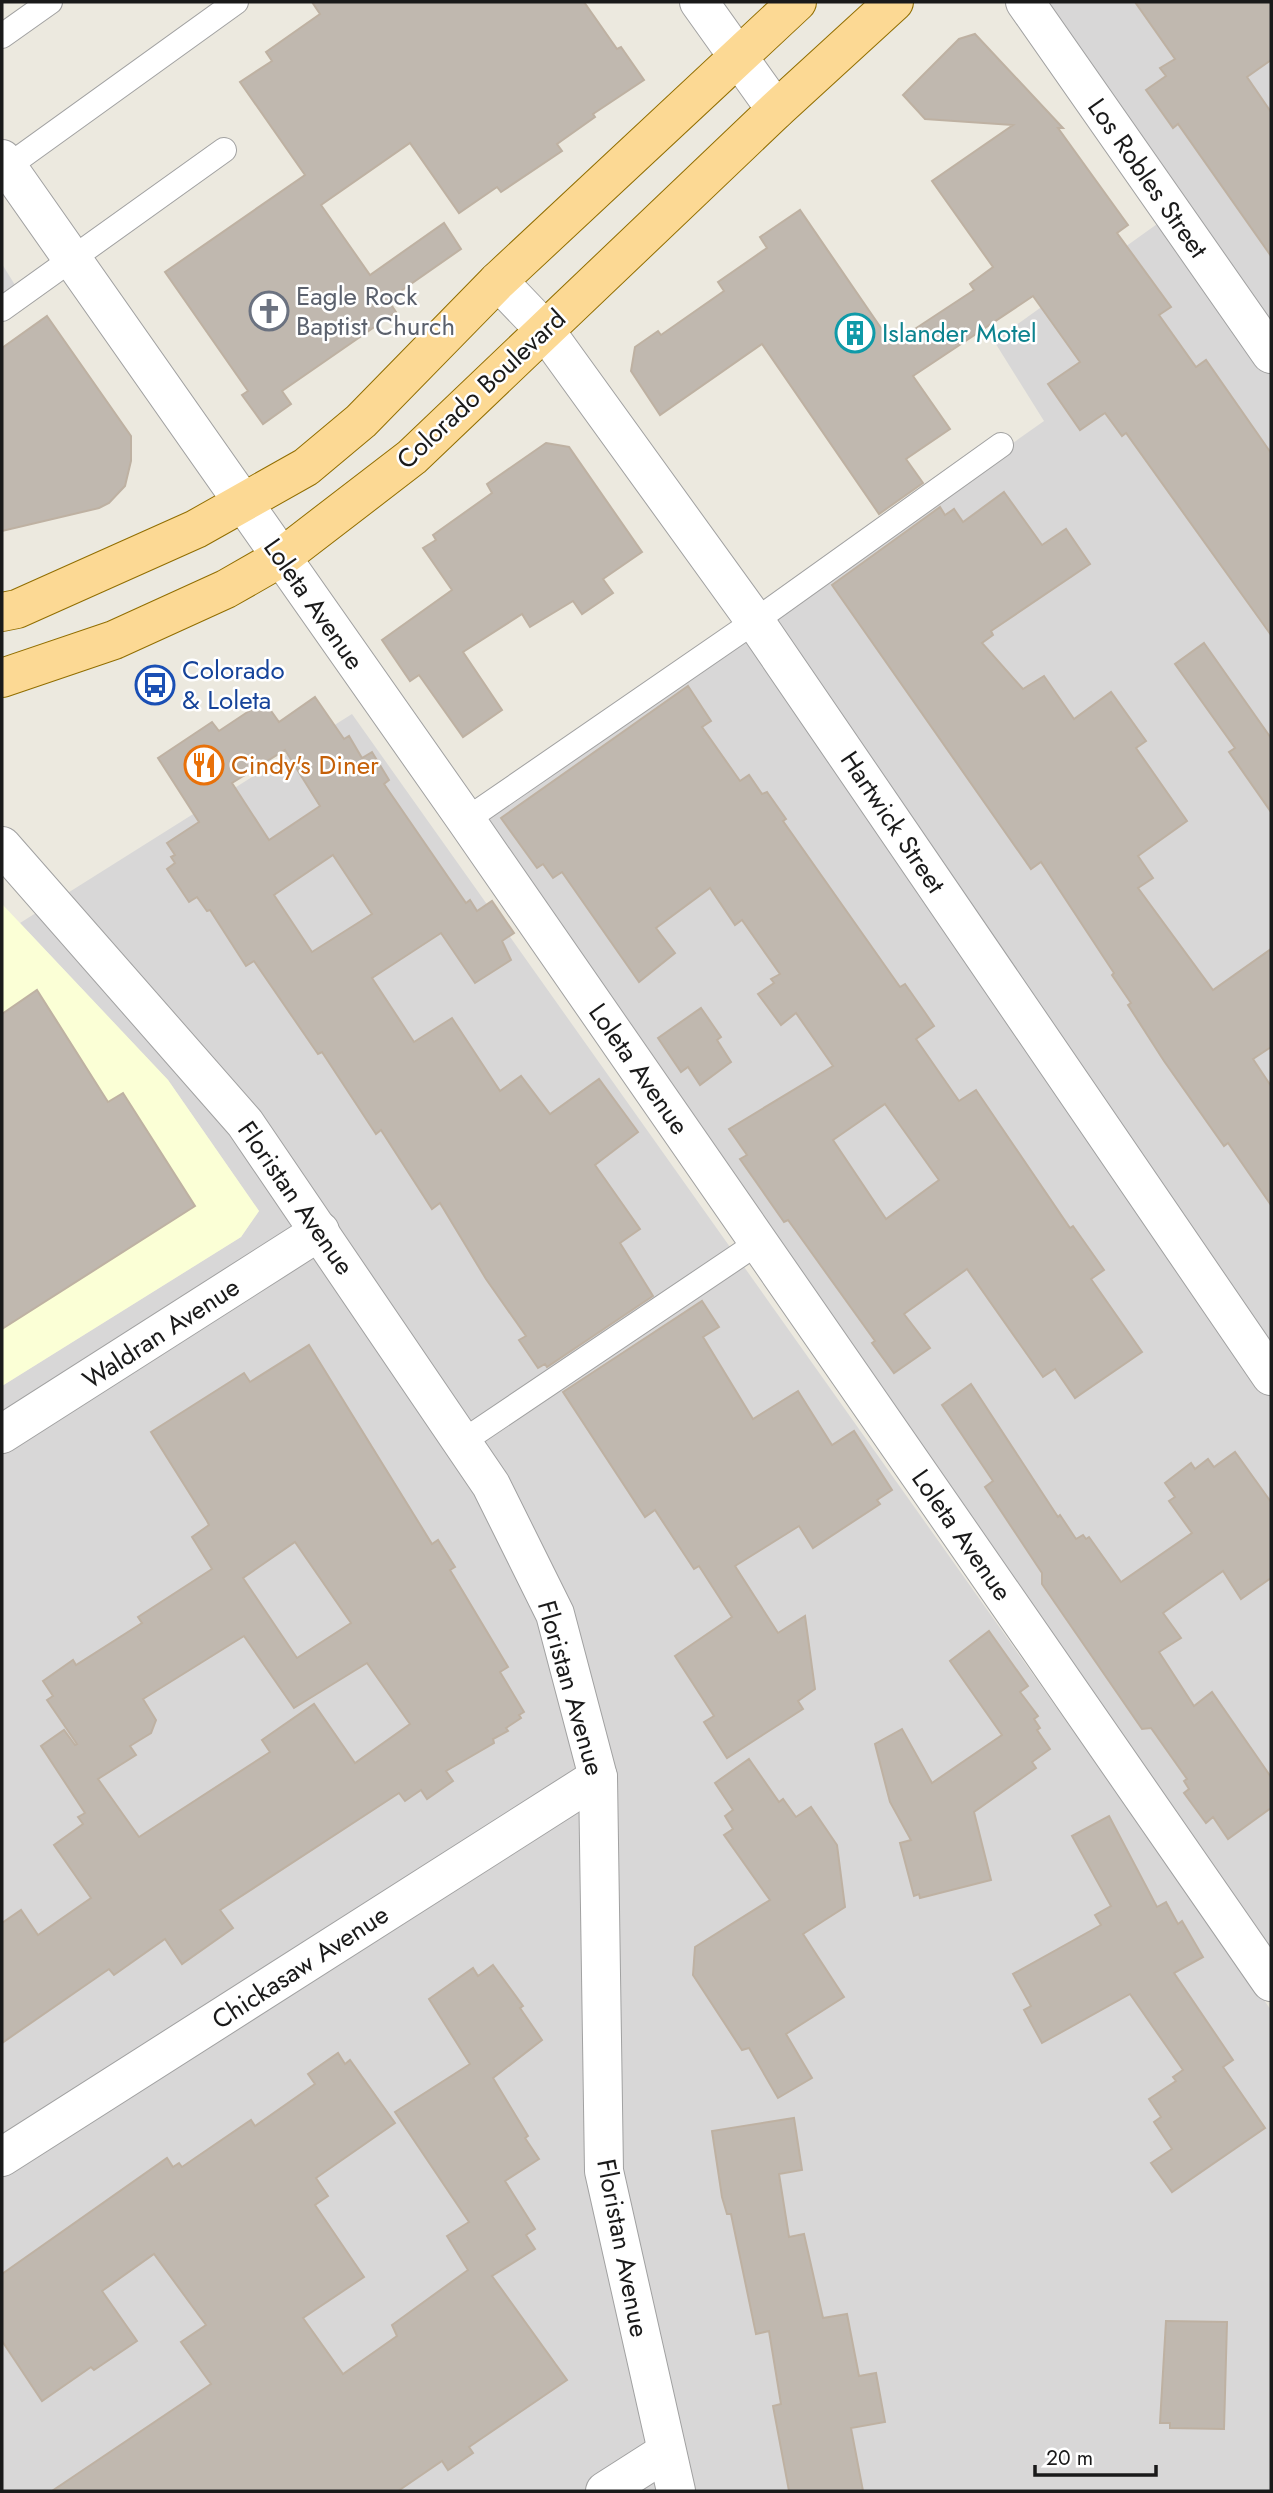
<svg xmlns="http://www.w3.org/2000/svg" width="1273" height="2493" viewBox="0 0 1273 2493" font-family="Jost,sans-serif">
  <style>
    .residential { fill: #d8d7d7 }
    .education { fill: #fbffd6 }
    .building { fill: #c0b8af; stroke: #beb1a2; stroke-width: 2; fill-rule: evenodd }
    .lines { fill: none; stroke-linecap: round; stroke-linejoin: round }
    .lane-casing { stroke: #a1a1a1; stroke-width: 26 }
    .street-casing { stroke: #a1a1a1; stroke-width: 40 }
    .primary-casing { stroke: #916e00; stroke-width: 40 }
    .lane { stroke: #fff; stroke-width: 24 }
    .street { stroke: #fff; stroke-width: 38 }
    .primary { stroke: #fcd994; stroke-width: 38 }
    .labels { text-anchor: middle; stroke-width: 5; stroke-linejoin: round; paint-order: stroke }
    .street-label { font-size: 26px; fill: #1a1a1a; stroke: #fff }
    .worship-label { font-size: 26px; fill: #5b616d; stroke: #fff; text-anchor: start }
    .culture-label { font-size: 26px; fill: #0d838f; stroke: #fff; text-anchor: start }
    .transit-label { font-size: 26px; fill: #164399; stroke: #fff; text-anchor: start }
    .food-label { font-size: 26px; fill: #c56008; stroke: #fff; text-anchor: start }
  </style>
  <rect width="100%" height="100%" fill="#ece9df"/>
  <g class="residential">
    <path d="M1047,2H1271V1948L484,818L1044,421L994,341L1185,204Z"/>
    <path d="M2,264L15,285L2,293Z"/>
    <path d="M352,714L1271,2010V2491H2V1386L241,1237L259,1211L168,1080L20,923Z"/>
  </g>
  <path class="education" d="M2,904L168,1080L259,1211L241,1237L2,1386Z"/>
  <g class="building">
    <path d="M312,2H584L617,49L621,47L644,80L593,114L595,117L557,144L562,151L501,192L497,187L459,213L410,143L321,205L370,275L444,223L461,249L388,300L396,312L282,391L291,404L263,424L242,395L248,391L165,272L305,175L240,82L272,61L266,52L320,14Z"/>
    <path d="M1135,2H1271V60L1247,77L1271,112V256L1178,124L1173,128L1146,90L1166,76L1160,68L1175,59Z"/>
    <path d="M975,34L1063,128H1058L1128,225L1117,233L1171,307L1159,315L1196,367L1206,360L1271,453V635L1126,433L1122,436L1105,413L1080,430L1048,384L1080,362L1033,296L913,376L950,429L906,459L923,483L879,514L762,344L660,415L631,371L635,347L658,331L661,335L724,291L718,282L767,248L760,237L800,210L892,344L974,290L970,284L993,267L932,181L1013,125L925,119L903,95L959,39Z"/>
    <path d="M47,316L131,436V461L125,486L109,503L99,508L2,531V348Z"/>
    <path d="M546,443L569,447L642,552L603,579L613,593L582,614L573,601L530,627L522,614L463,652L502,710L463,737L419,675L410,681L382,640L452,590L423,548L436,540L433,535L492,493L487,484Z"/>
    <path d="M1004,492L1042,545L1066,529L1090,564L991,631L993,635L982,643L1023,689L1044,676L1074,719L1111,692L1146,741L1136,748L1187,821L1138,856L1153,878L1138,888L1213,990L1271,949V1047L1253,1059L1271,1086V1205L1228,1143L1224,1146L1164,1061L1128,1005L1131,1003L1112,975L1114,973L1041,862L1031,869L832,585L940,507L945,515L954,509L963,522Z"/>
    <path d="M1204,643L1271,738V812L1229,752L1235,748L1175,664Z"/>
    <path d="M688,686L711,721L702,727L740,781L749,775L762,794L767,792L786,819L783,821L900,987L905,984L926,1014L934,1026L916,1039L959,1101L976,1090L1070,1228L1073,1226L1104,1270L1091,1279L1142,1352L1075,1398L1055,1369L1043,1377L967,1269L904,1314L930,1348L894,1373L872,1343L875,1341L796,1231L788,1220L784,1222L740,1159L747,1155L729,1129L833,1066L796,1013L781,1025L758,994L774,983L771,979L780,974L742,920L735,925L710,888L656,928L675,953L639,982L562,872L553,878L543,864L537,868L501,818ZM885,1104L939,1180L886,1219L833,1140Z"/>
    <path d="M315,697L344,739L349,736L362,758L372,752L389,780L384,784L466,903L470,900L477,911L492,901L514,933L502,941L511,960L475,983L441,933L372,978L414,1042L452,1018L500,1091L521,1076L550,1114L599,1079L638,1132L595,1165L640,1229L620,1243L653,1296L547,1367L545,1364L538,1368L519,1340L526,1336L486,1279L440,1203L432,1209L381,1130L376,1134L322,1052L318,1054L254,961L246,966L210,910L207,911L197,897L189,902L167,869L175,863L171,857L175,855L167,843L199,822L158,758L212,722L219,731L264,701L279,722ZM285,750L320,806L269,840L232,783ZM333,855L372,914L312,952L274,895Z"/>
    <path d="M37,990L108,1102L123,1093L195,1206L2,1329V1014Z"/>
    <path d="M701,1008L721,1037L717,1040L731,1062L700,1085L688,1067L681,1072L658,1038Z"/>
    <path d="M702,1301L719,1327L703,1337L753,1419L798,1391L832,1445L854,1431L892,1490L877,1500L880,1504L813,1548L799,1526L735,1566L778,1633L805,1616L815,1689L798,1701L803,1709L727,1758L704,1722L714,1716L675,1656L732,1617L699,1566L694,1569L655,1510L645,1517L563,1392Z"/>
    <path d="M309,1345L432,1544L438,1540L455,1567L450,1570L508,1667L500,1672L524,1712L519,1715L521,1718L506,1728L508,1731L493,1739L494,1743L446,1771L453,1781L427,1799L421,1790L405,1801L399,1793L220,1910L233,1928L182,1964L165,1939L114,1975L109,1969L2,2043V1923L21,1910L38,1935L91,1898L54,1845L83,1824L78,1817L85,1813L41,1746L64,1730L75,1745L77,1744L47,1700L53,1696L43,1681L73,1660L76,1665L142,1623L138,1617L212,1569L192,1537L209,1525L207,1521L151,1432L244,1373L250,1382ZM295,1542L351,1623L297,1658L243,1578ZM244,1636L294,1708L367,1663L410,1724L355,1763L314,1704L262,1740L270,1752L139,1837L98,1779L136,1755L130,1746L151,1733L156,1720L143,1699Z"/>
    <path d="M971,1384L1058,1517L1060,1515L1076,1539L1083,1535L1086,1539L1089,1537L1121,1582L1192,1533L1169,1501L1175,1497L1165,1483L1191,1463L1195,1469L1208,1459L1214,1467L1235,1452L1271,1502V1578L1241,1599L1223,1571L1163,1613L1181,1638L1159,1652L1194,1706L1212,1692L1271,1777V1808L1228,1839L1213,1817L1206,1823L1184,1793L1189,1789L1184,1781L1187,1779L1151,1728L1142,1729L1042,1584V1573L985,1487L993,1481L942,1405Z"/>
    <path d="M989,1631L1028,1686L1020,1692L1038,1716L1034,1719L1040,1728L1037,1730L1050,1749L1032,1762L1036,1768L974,1812L991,1880L920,1898L919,1894L914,1896L900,1843L911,1840L890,1802L875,1744L902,1729L932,1783L1002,1735L950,1661Z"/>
    <path d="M749,1759L779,1802L783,1799L796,1817L811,1807L837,1845L845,1907L803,1934L844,1997L786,2034L812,2078L778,2098L749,2048L742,2050L693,1975L695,1947L770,1900L724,1835L733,1829L725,1816L733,1810L715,1783Z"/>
    <path d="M1109,1816L1157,1907L1166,1902L1178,1924L1182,1921L1203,1957L1174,1973L1233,2060L1223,2067L1265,2128L1172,2192L1151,2163L1172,2149L1154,2122L1161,2117L1149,2099L1176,2081L1173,2077L1183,2070L1130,1994L1042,2043L1024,2010L1031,2006L1013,1974L1101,1925L1095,1915L1111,1906L1072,1836Z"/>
    <path d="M493,1965L523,2006L520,2008L542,2040L493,2078L528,2136L525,2138L539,2159L505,2181L535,2229L526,2235L535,2249L492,2276L567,2380L469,2447L473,2453L448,2470L442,2461L398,2491H52L211,2384L181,2342L206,2325L154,2254L102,2291L137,2341L94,2370L91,2367L42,2401L2,2341V2274L167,2158L173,2167L179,2163L182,2167L251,2120L255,2126L315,2084L308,2074L338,2053L345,2064L350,2060L395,2123L316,2178L328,2196L315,2205L364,2277L303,2318L343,2374L397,2336L392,2325L468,2270L447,2236L469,2222L395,2112L470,2064L429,1999L473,1968L478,1976Z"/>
    <path d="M794,2118L802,2170L779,2174L789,2237L804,2234L823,2318L847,2314L859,2376L876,2373L885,2422L851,2428L863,2491H789L773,2406L781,2404L769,2331L756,2334L731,2214H727L722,2197L712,2131Z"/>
    <path d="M1166,2321L1227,2322L1224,2429L1170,2428V2423H1160Z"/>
  </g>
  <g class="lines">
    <defs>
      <g id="lane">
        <path d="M2,36L50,2"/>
        <path d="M7,167L236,2"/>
        <path d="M2,309L224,150"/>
        <path d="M466,820L755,621L1001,445"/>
        <path d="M462,1442L759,1242"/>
      </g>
      <g id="street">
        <path d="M699,2L776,110"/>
        <path d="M1025,2L1271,354"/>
        <path d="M2,159L466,820L1271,1982"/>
        <path d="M498,281L544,329L755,621L1271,1376"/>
        <path d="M2,846L245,1123L491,1485L555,1614L598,1777L604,2171L676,2491"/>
        <path d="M2,1434L320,1231"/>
        <path d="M2,2157L598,1777"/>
        <path d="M605,2491L666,2452"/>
      </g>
      <g id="primary">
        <path d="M2,612L17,609L196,529L306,467L361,421L498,281L797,2"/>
        <path d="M2,678L114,640L226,589L282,557L412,457L776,110L894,2"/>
      </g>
    </defs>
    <use href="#lane" class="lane-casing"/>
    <use href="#street" class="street-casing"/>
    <use href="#primary" class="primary-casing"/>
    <use href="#lane" class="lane"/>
    <use href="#street" class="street"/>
    <use href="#primary" class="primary"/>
  </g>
  <defs>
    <symbol id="church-ring" viewBox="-11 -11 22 22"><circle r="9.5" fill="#fff" stroke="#6b7280" stroke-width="1.5"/><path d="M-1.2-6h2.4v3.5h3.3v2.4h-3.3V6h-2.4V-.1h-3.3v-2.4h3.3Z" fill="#6b7280"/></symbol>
    <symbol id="building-ring" viewBox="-11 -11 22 22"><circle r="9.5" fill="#fff" stroke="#0f9aa8" stroke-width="1.5"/><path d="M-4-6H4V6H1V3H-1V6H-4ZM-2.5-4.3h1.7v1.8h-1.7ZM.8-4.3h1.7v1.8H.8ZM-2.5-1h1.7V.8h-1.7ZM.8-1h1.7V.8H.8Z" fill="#0f9aa8"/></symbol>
    <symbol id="bus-ring" viewBox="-11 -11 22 22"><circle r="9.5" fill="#fff" stroke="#1a4fb4" stroke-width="1.5"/><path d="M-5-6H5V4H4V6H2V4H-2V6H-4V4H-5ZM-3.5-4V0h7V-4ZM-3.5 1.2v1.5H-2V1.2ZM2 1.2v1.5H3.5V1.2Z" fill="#1a4fb4"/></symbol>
    <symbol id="restaurant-ring" viewBox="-11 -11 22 22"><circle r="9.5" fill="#fff" stroke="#e8710a" stroke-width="1.5"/><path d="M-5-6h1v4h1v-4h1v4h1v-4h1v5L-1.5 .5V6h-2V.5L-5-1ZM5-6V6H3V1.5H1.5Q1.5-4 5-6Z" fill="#e8710a"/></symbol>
  </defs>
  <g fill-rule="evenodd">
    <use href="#church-ring" x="247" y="289" width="44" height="44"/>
    <use href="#building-ring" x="833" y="311" width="44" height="44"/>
    <use href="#bus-ring" x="133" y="663" width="44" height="44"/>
    <use href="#restaurant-ring" x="182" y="743" width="44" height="44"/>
  </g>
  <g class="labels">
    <g class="street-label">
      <text transform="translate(1148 178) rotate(55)" y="9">Los Robles Street</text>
      <text transform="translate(481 389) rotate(-43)" y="9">Colorado Boulevard</text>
      <text transform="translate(314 604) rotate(55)" y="9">Loleta Avenue</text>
      <text transform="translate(893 822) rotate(56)" y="9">Hartwick Street</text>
      <text transform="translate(639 1069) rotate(55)" y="9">Loleta Avenue</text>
      <text transform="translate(296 1198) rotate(55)" y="9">Floristan Avenue</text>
      <text transform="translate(161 1333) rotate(-33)" y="9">Waldran Avenue</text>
      <text transform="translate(962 1535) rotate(55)" y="9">Loleta Avenue</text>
      <text transform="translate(571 1688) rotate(74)" y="9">Floristan Avenue</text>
      <text transform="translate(300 1967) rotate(-33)" y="9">Chickasaw Avenue</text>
      <text transform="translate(623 2248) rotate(79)" y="9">Floristan Avenue</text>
    </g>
    <g class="worship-label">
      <text x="296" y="305">Eagle Rock<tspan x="296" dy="30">Baptist Church</tspan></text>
    </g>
    <g class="culture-label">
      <text x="882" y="342">Islander Motel</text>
    </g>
    <g class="transit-label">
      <text x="182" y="679">Colorado<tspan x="182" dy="30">&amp; Loleta</tspan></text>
    </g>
    <g class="food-label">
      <text x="231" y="774">Cindy's Diner</text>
    </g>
  </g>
  <rect width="1273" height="2493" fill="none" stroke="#1a1a1a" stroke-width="7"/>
  <path d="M1035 2465v10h121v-10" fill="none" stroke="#1a1a1a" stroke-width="3.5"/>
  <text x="1046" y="2465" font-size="21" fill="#1a1a1a" stroke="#ffffff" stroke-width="5" paint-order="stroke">20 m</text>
</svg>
